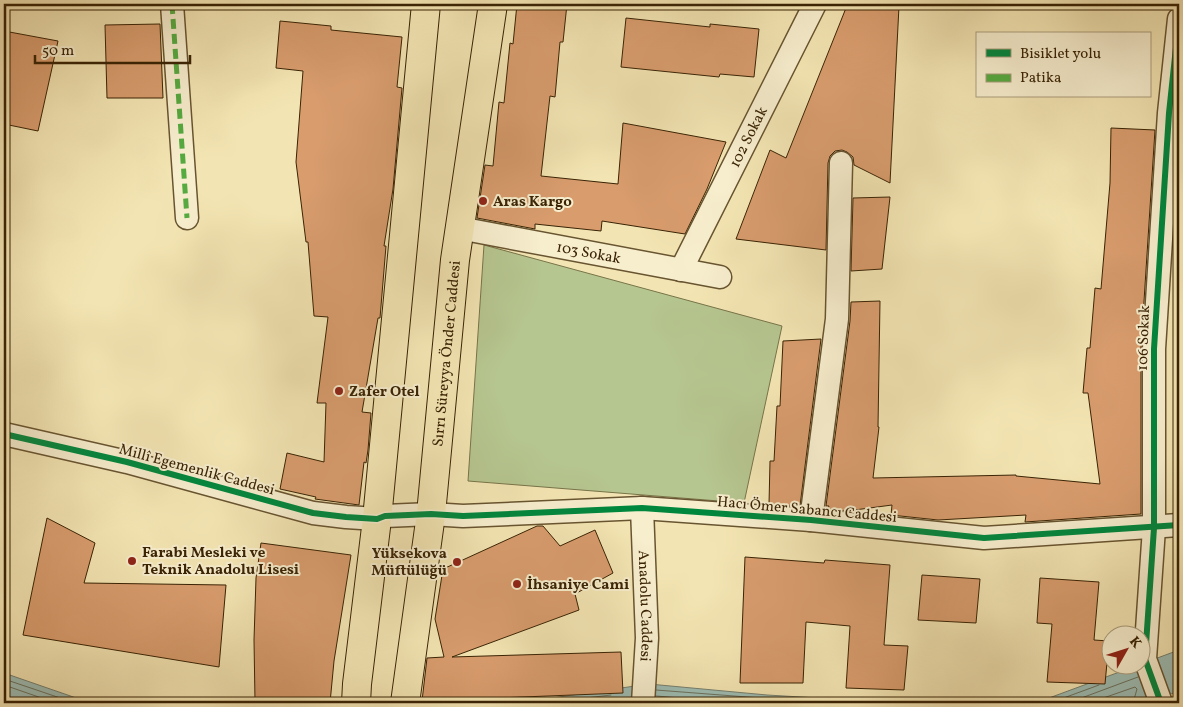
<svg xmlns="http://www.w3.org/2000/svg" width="1183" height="707" viewBox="0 0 1183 707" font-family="Vollkorn,serif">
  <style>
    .green { fill: #b6c690; stroke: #78744a }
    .water { fill: #9dbdb4; stroke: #757f6e }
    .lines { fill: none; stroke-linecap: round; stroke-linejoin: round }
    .shore { stroke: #6b705c; stroke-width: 1 }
    .building { fill: #d89c6d; stroke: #392304 }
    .minor-casing { stroke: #685430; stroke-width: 25 }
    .major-casing { stroke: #392304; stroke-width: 30 }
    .minor { stroke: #f7eece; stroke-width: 22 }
    .major { stroke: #f3e5b3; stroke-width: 28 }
    .quiet { stroke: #55aa40; stroke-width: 5; stroke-dasharray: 10 5; stroke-linecap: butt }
    .cycleway-casing { stroke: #f7eece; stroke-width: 9 }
    .cycleway { stroke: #00873e; stroke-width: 6 }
    .poi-dot { fill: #8f2418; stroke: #f7eece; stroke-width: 2 }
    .labels { text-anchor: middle; stroke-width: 4; stroke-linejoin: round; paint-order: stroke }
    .street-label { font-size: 15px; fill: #392304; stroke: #f7eece }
    .poi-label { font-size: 15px; font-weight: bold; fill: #392304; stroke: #f7eece; text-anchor: start }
  </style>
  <rect width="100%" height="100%" fill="#f3e5b3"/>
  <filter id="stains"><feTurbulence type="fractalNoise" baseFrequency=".004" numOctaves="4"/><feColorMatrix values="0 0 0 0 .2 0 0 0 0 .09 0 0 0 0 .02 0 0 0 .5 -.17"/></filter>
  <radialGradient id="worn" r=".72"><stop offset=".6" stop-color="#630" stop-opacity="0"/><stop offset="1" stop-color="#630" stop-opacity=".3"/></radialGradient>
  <path class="green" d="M484,245L782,326L744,503L468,481Z"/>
  <g class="water">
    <path d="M1179,650V691L1146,703H1023L1049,698Z"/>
    <path d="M4,673L82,700L109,703H6L4,702Z"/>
    <path d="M649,684L767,695L903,703H373L381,702L552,698Z"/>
  </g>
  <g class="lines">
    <g class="shore">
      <path d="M4,679L75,703"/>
      <path d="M4,685L56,703"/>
      <path d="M656,690L825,703"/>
      <path d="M656,696L737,703"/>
      <path d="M544,703L611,695"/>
      <path d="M1050,703L1099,685"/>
      <path d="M1068,703L1138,677"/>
      <path d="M1089,703L1135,687L1137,689L1133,703"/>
    </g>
  </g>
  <g class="building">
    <path d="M517,4H567L563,42H560L555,97L550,96L541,176L618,184L623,123L726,142L707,189L685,234L602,221L601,231L535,224V229L477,218L485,165L493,166L499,102L504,103L510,43L513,44Z"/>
    <path d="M899,6L890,183L854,165L853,157L847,152L842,150L835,151L830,156L828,163L826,250L736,239L770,150L786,158L846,8Z"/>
    <path d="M626,18L710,27V24L759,29L754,77L720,74L719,77L621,67Z"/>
    <path d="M280,21L331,26V30L402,37L397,87L402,88L393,189L384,246H386L380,318H378L362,412L371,413L368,450L366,463L364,462L359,505L315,499L316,497L280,489L287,453L324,462L326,403H317L328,317L314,316L308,242H306L296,162L303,71L276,68Z"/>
    <path d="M160,24L163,98H107L105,25Z"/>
    <path d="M4,31L58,41L38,131L4,124Z"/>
    <path d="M1111,128L1155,130L1141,348V514L1025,522L1026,515L938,520L891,515L892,505L847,511L828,509L829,506H826L850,321L851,302L880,301L878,427H879L873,478L1016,475V476L1100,484L1088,393H1083L1087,348H1090L1095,288L1101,289L1110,183Z"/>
    <path d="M890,197L882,269L851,271L853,198Z"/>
    <path d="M821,339L800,506L769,504L770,461H774L777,406H780L783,341Z"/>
    <path d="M47,518L95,543L84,583L226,585L219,667L23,635Z"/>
    <path d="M537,526H543L560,546L595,530L613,573L575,594L579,610L452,657L621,652L623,693L422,701L427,658L444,657L435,619L443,569Z"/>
    <path d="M261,543L351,555L334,661L330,703H271L255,701L254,640L256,578Z"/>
    <path d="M745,557L824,563L825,560L890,565L884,645L908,646L904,690L846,688L850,626L806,622L803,683H740Z"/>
    <path d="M922,575L980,579L976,623L918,620Z"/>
    <path d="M1040,578L1099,582L1094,640L1109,641L1105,684L1047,682L1052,624L1037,623Z"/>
  </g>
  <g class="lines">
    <defs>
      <g id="minor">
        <path d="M172,4L187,218"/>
        <path id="s1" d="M459,228L720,277"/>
        <path id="s2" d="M681,270L815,4"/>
        <path d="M4,434L127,462L313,513L346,517L377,519L385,516L431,514L463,516L642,508L811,520L984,538L1179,525"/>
        <path id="s3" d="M642,508L647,638L643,703"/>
        <path d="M811,520L837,319L841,163"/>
        <path d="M1161,703L1145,659L1154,528V349L1169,113L1179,19"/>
      </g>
      <g id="major">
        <path d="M356,703L357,684L377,519L426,4"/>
        <path id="s4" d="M405,703L431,514L455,260L493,4"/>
      </g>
    </defs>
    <use href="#minor" class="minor-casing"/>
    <use href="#major" class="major-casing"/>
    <use href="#minor" class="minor"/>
    <use href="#major" class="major"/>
    <path class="quiet" d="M172,4L187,218"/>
    <defs>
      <g id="cycleway">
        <path d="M4,434L127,462L313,513L346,517L377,519L385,516L431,514L463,516L642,508L811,520L984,538L1179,525"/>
        <path d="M1161,703L1145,659L1154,528V349L1169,113L1179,19"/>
      </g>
    </defs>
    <use href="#cycleway" class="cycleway-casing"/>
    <use href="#cycleway" class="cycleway"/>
  </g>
  <g class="poi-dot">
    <circle cx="483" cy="201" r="5"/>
    <circle cx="339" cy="391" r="5"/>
    <circle cx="132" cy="561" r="5"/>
    <circle cx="457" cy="562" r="5"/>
    <circle cx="517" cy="584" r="5"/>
  </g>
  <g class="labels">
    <g class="street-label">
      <text dy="5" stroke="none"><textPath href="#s2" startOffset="149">102 Sokak</textPath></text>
      <text dy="5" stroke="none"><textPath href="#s1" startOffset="132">103 Sokak</textPath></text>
      <text transform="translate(1143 338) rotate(-88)" y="5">106 Sokak</text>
      <text dy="5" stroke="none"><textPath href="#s4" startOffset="352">Sırrı Süreyya Önder Caddesi</textPath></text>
      <text transform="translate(197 469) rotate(15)" y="5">Millî Egemenlik Caddesi</text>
      <text transform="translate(807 509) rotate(5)" y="5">Hacı Ömer Sabancı Caddesi</text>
      <text dy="5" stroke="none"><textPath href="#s3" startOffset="98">Anadolu Caddesi</textPath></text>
    </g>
    <g class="poi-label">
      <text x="493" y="206">Aras Kargo</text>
      <text x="349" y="396">Zafer Otel</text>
      <text x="142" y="557">Farabi Mesleki ve<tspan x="142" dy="17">Teknik Anadolu Lisesi</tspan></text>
      <text x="447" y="558" text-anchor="end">Yüksekova<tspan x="447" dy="17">Müftülüğü</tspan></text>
      <text x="527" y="589">İhsaniye Cami</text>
    </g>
  </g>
  <rect width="1183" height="707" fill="none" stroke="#f3e5b3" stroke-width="20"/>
  <rect x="5" y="5" width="1173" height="697" fill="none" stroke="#392304" stroke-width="2.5"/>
  <rect x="10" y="10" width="1163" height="687" fill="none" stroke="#392304"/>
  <rect x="976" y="32" width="175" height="65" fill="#f7eece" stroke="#ab9d7d"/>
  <rect x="986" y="49" width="25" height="8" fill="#00873e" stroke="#ab9d7d"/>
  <text x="1020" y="58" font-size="15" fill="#392304">Bisiklet yolu</text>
  <rect x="986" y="74" width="25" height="8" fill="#55aa40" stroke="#ab9d7d"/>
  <text x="1020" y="82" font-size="15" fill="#392304">Patika</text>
  <g transform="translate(1126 650) rotate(51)"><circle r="24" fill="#f7eece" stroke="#ab9d7d"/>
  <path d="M0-4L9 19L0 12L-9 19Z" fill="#8f2418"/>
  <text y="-8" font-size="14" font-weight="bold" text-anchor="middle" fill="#392304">K</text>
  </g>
  <path d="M35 55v8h155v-8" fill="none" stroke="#392304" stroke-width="2.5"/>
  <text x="42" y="55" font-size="15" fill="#392304" stroke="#f7eece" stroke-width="4" paint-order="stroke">50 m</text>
  <rect width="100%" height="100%" filter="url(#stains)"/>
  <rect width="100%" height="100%" fill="url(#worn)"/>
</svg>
